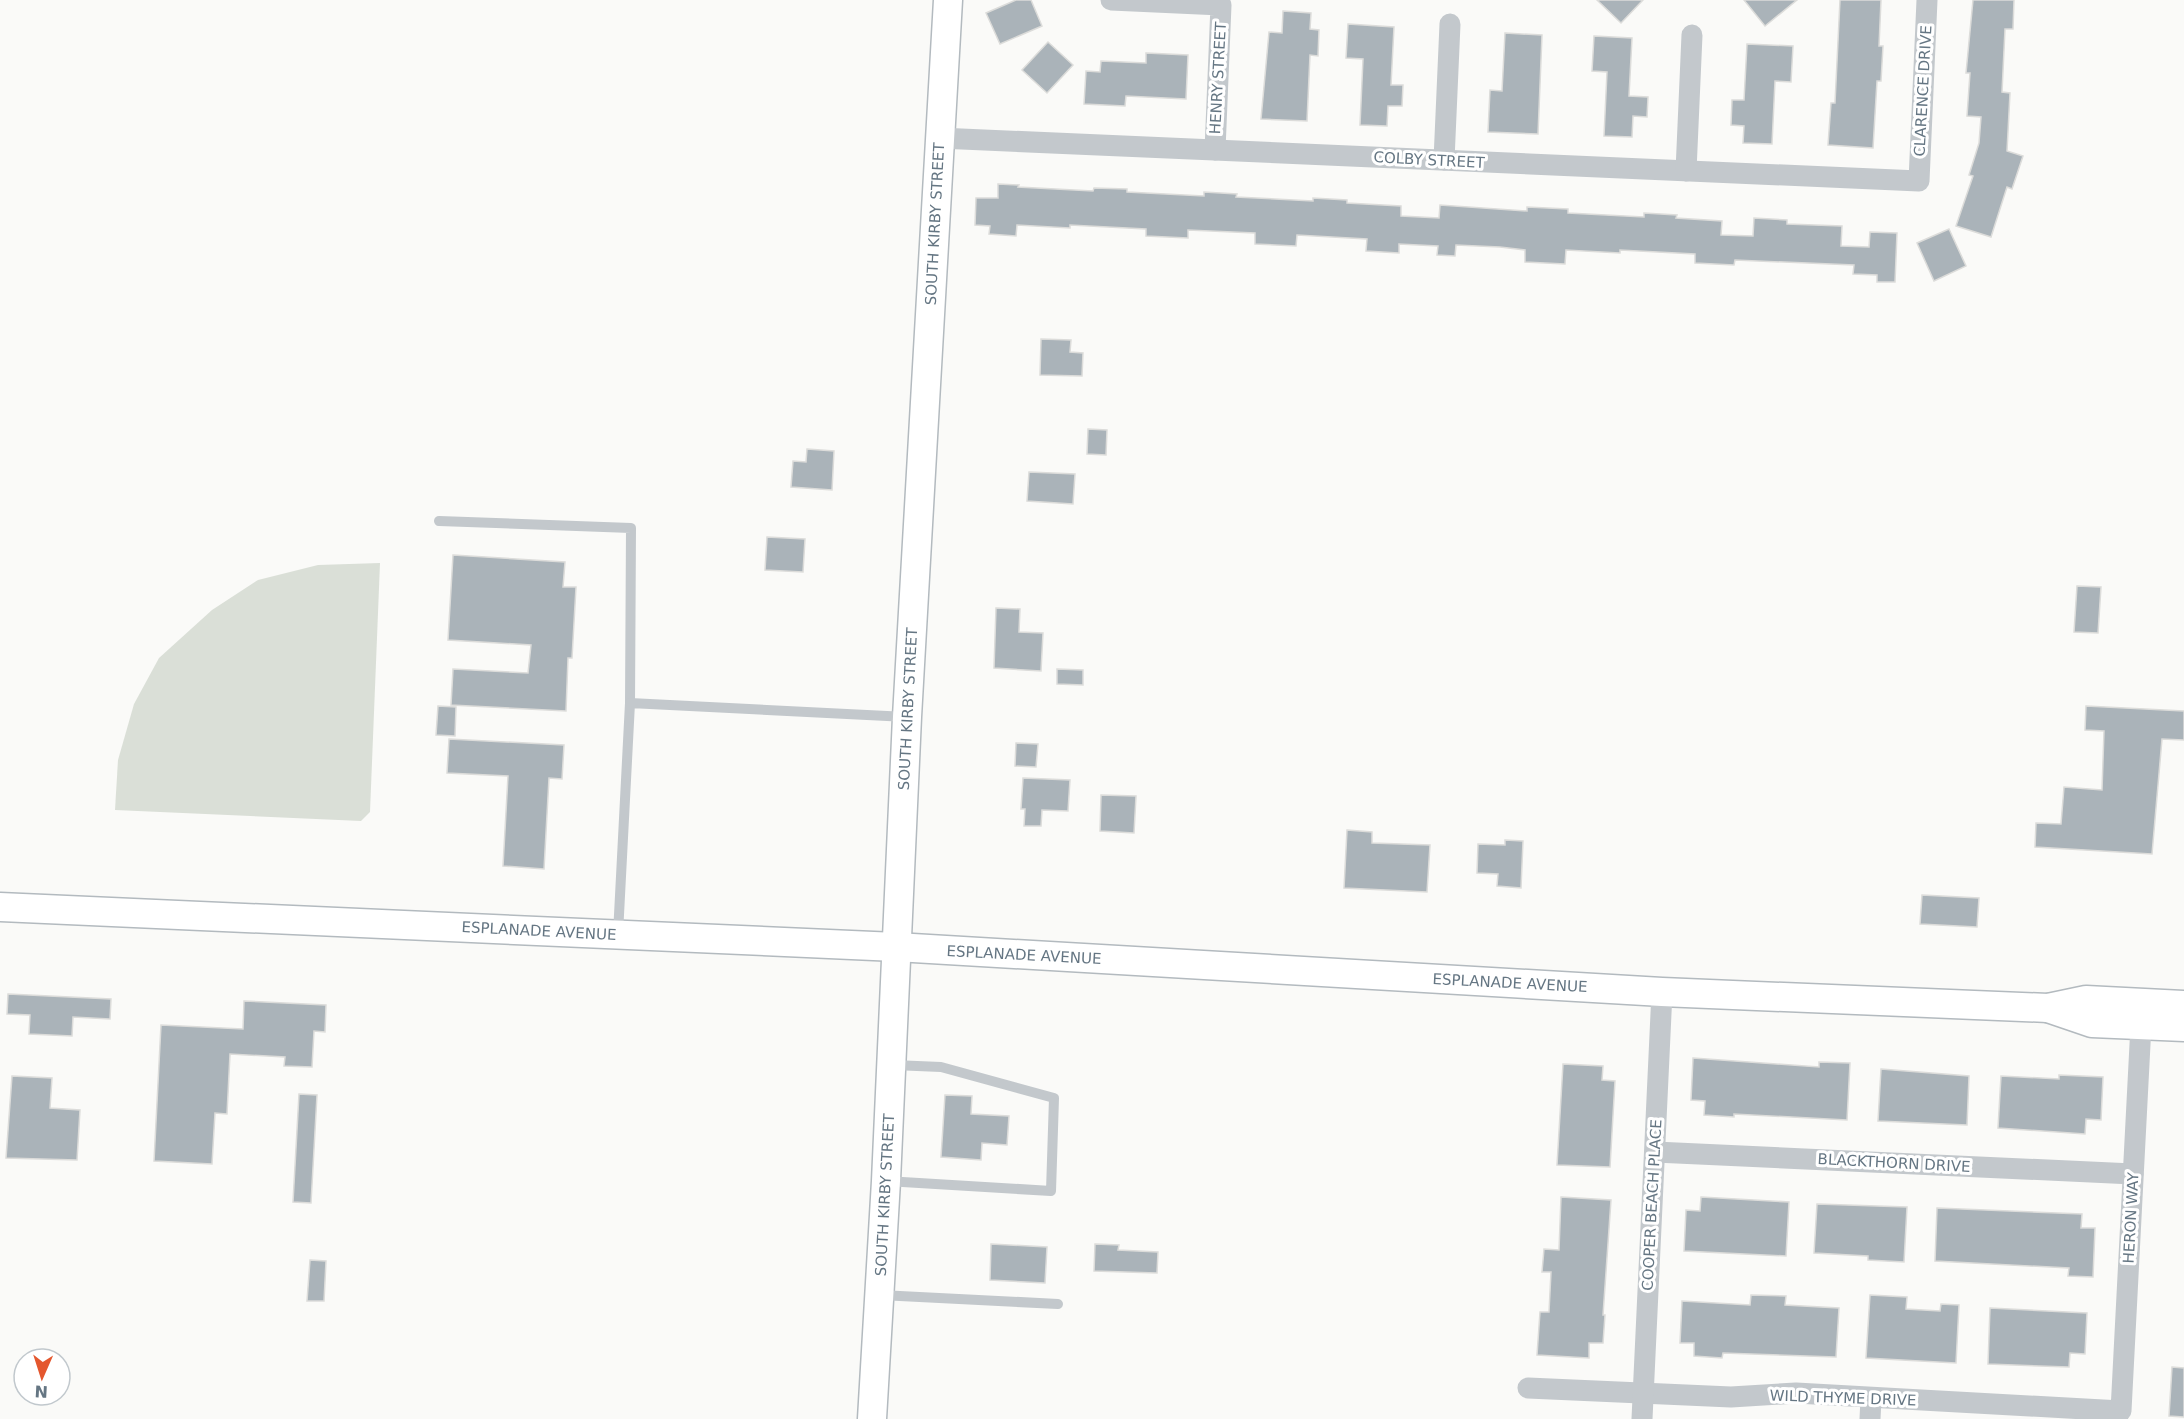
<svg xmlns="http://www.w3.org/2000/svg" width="2184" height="1419" viewBox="0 0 2184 1419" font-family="'DejaVu Sans',sans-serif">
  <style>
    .green { fill: #dadfd7 }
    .building { fill: #aab3b9; stroke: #dcdcda; stroke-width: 1.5 }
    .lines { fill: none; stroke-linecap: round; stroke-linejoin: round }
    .secondary-casing { stroke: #b3babf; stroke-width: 31 }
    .lane { stroke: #c3c8cc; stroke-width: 10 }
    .street { stroke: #c3c8cc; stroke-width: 21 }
    .secondary { stroke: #fff; stroke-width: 28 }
    .labels { text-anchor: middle; stroke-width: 6; stroke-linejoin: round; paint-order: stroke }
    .street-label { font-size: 15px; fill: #657683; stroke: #fff }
  </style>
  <rect width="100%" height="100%" fill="#fafaf8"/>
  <path class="green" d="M380,563L370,812L361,821L115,810L118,760L134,704L159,658L212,610L258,580L318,565Z"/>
  <g class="building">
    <path d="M1016,0H1031L1042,26L1000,44L986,13Z"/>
    <path d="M1597,0H1643L1621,23Z"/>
    <path d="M1744,0H1797L1765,26Z"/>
    <path d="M1840,0H1881L1879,46H1883L1881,81H1877L1873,148L1828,145L1831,103H1835Z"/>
    <path d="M1973,0H2014L2013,29H2005L2002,92L2010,93L2007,151L2023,156L2012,189L2007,187L1991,237L1956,226L1973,176L1969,175L1979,143L1981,117L1967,116L1970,73H1966Z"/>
    <path d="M1283,11L1311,13L1310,29L1319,30L1318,56L1310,55L1307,121L1261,119L1269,32L1282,33Z"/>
    <path d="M1348,24L1394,27L1391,85H1403L1402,106H1388L1387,126L1360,125L1363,59L1346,58Z"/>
    <path d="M1505,33L1542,35L1538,134L1488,132L1490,90L1502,91Z"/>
    <path d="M1594,36L1632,38L1629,96L1648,97L1647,117L1633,116L1632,137L1604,136L1607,72L1592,71Z"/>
    <path d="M1048,42L1073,65L1047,93L1022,70Z"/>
    <path d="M1747,44L1793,46L1791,82L1775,81L1772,144L1743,143L1744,126L1731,125L1732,100H1744Z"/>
    <path d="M1146,53L1188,55L1186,99L1126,96L1125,106L1084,104L1086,71L1100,72L1101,61L1146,63Z"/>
    <path d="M998,184L1019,185L1018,187L1093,191L1094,188L1127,189V192L1204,196V192L1237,194L1236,197L1313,201V198L1347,200V203L1401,206V216L1439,218L1440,205L1527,211V207L1568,209V213L1644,217V213L1677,215L1676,218L1722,221L1721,235L1753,236L1754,218L1787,220V224L1842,226L1841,246L1869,247L1870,232L1897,233L1895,282H1877V275L1853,274L1854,265L1735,260L1734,265L1695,263V254L1620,250V253L1566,250L1565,264L1525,262V250L1500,247L1456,245L1455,256L1437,255L1438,246L1399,244V253L1366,251L1367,239L1297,235L1296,246L1255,244V233L1188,230V238L1146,236V229L1070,225V228L1017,225L1016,236L989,234L990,226L975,225L976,198H998Z"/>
    <path d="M1949,229L1966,266L1934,281L1917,243Z"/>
    <path d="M1041,339L1071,340L1070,352L1083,353L1082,376L1040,375Z"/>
    <path d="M1088,429L1107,430L1106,455L1087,454Z"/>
    <path d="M807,449L834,451L832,490L791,487L793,461L806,462Z"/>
    <path d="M1029,472L1075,474L1073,504L1027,501Z"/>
    <path d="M767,537L805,539L803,572L765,570Z"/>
    <path d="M453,555L565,562L563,587H576L572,658H568L566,711L451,705L453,669L528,673L531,645L448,640Z"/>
    <path d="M2077,586L2101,587L2098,633L2074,632Z"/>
    <path d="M996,608L1020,609L1019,632L1043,633L1041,671L994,668Z"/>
    <path d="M1057,669L1083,670V685L1057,684Z"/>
    <path d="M438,706L456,707L455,736L436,735Z"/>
    <path d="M2086,706L2184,711V740L2162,739L2152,854L2035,847L2036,823L2061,824L2064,787L2102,790L2104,731L2085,730Z"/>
    <path d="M449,739L564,745L562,779L549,778L544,869L503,866L508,776L447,773Z"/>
    <path d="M1016,743L1038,744L1036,767L1015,766Z"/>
    <path d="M1023,778L1070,780L1068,811L1042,810L1041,826H1024L1025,809H1021Z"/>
    <path d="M1101,795L1136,796L1134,833L1100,831Z"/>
    <path d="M1347,830L1372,832V843L1430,845L1427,892L1344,888Z"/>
    <path d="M1505,840L1523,841L1521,888L1497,886L1498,874L1477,873L1478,844L1505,845Z"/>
    <path d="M1922,895L1979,898L1977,927L1920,924Z"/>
    <path d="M8,994L111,999L110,1019L73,1017L72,1036L29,1034L30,1015L7,1014Z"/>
    <path d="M244,1001L326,1005L325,1032L314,1031L312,1067L284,1066L285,1057L230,1054L227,1114L215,1113L212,1164L154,1161L161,1025L243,1029Z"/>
    <path d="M1693,1058L1819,1067V1062L1850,1063L1847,1120L1734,1114V1117L1704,1115L1705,1101L1691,1100Z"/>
    <path d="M1563,1064L1603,1066L1602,1080L1615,1081L1610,1167L1557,1165Z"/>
    <path d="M1881,1069L1969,1076L1967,1125L1878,1121Z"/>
    <path d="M2059,1075L2103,1077L2101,1120L2086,1119L2085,1134L1998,1128L2001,1076L2059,1079Z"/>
    <path d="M12,1076L52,1078L50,1108L80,1110L77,1160L6,1158Z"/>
    <path d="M299,1094L317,1095L311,1203L293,1202Z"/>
    <path d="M945,1095L972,1096L971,1114L1009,1116L1007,1145L982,1143L981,1160L941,1157Z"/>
    <path d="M1561,1197L1611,1200L1603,1315H1605L1603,1343H1589V1358L1537,1355L1540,1312H1549L1551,1272H1542L1544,1249L1559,1250Z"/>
    <path d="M1701,1197L1789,1202L1786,1256L1684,1251L1686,1210L1700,1211Z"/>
    <path d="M1817,1204L1907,1207L1904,1262L1868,1260V1256L1814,1253Z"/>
    <path d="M1937,1208L2082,1214L2081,1228H2095L2093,1277L2068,1276L2069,1268L1935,1261Z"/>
    <path d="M991,1244L1047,1247L1045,1283L990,1280Z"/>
    <path d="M1095,1244L1119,1245L1118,1250L1158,1252L1157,1273L1094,1271Z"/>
    <path d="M310,1260L326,1261L324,1301H307Z"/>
    <path d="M1751,1295L1786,1296L1785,1305L1839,1308L1836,1357L1723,1353L1722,1358L1694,1356V1343H1680L1682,1301L1750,1305Z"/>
    <path d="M1870,1295L1907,1297L1906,1309L1940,1311L1941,1304L1959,1305L1956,1363L1866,1358Z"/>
    <path d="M1990,1308L2087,1313L2085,1354L2070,1353L2069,1367L1988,1364Z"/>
    <path d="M2172,1367L2184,1368V1417L2169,1416Z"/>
  </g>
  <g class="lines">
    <defs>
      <g id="secondary">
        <path d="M0,907L896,947L1662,992L2048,1008L2086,1000L2184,1005"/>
        <path d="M2048,1008L2092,1023L2184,1027"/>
        <path d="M872,1419L886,1181L907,717L948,0"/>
      </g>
    </defs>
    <use href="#secondary" class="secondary-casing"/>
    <g class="lane">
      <path d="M439,521L631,528L630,703"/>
      <path d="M618,934L630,703L907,717"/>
      <path d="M886,1181L1051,1191L1054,1098L941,1067L893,1065"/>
      <path d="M880,1295L1058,1304"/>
    </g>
    <g class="street">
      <path d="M1111,0L1221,5L1215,150"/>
      <path d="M939,138L1919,181L1927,0"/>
      <path d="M1444,160L1450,24"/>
      <path d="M1686,171L1692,35"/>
      <path d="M1655,1152L2133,1174"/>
      <path d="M1528,1388L1731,1397L1796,1393L2121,1411L2141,1025"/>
      <path d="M1642,1419L1662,992"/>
      <path d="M1870,1419L1871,1398"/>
    </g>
    <use href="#secondary" class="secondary"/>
  </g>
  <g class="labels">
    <g class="street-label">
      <text transform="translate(1218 78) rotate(-87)" y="5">HENRY STREET</text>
      <text transform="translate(1923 91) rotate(-87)" y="5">CLARENCE DRIVE</text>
      <text transform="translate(1429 160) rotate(3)" y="5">COLBY STREET</text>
      <text transform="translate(935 224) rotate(-87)" y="5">SOUTH KIRBY STREET</text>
      <text transform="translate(908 709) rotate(-87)" y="5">SOUTH KIRBY STREET</text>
      <text transform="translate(539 931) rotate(3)" y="5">ESPLANADE AVENUE</text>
      <text transform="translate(1024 955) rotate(3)" y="5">ESPLANADE AVENUE</text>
      <text transform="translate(1510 983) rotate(3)" y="5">ESPLANADE AVENUE</text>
      <text transform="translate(1894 1163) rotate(3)" y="5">BLACKTHORN DRIVE</text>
      <text transform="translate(885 1195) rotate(-87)" y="5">SOUTH KIRBY STREET</text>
      <text transform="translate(1652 1205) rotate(-87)" y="5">COOPER BEACH PLACE</text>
      <text transform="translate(2131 1218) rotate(-87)" y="5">HERON WAY</text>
      <text transform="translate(1843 1398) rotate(2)" y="5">WILD THYME DRIVE</text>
    </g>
  </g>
  <g transform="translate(42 1377) rotate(183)"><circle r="28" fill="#ffffff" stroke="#c1c8cd" stroke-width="1.5"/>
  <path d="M0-4.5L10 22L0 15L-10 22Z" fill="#e4572e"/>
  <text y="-9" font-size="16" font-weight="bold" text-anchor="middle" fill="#657683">N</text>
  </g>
</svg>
